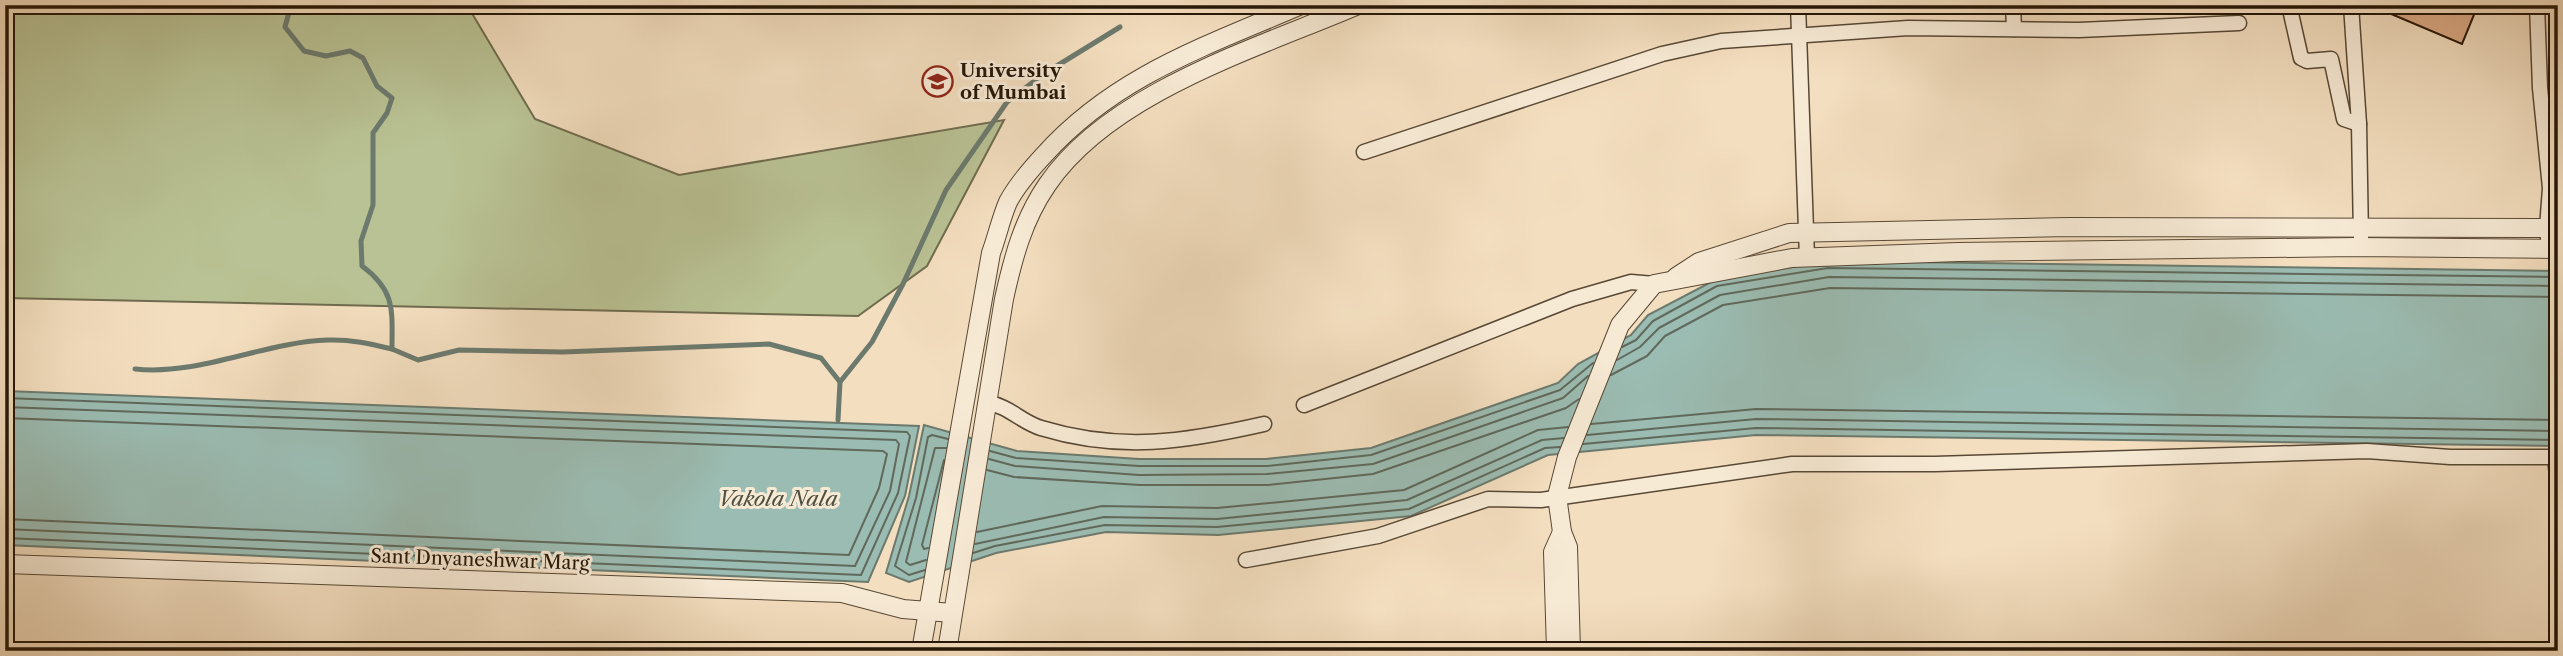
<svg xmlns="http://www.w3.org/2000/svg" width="2563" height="656" viewBox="0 0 2563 656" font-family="'Libre Caslon Text',serif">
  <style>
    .green { fill: #b9c294; stroke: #6f6c4e; stroke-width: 2 }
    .water { fill: #9bbcb2; stroke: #6c7a6e; stroke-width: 2 }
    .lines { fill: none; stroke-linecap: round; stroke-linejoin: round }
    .shore { stroke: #60695c; stroke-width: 2 }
    .stream { stroke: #6c7a6e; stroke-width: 5 }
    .building { fill: #dcaa86; stroke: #251607; stroke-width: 2 }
    .minor-casing { stroke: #584835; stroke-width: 17 }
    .tertiary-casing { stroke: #584835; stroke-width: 20 }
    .minor { stroke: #f7ead5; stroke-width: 14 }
    .tertiary { stroke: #f7ead5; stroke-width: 18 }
    .labels { text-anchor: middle; stroke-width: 6; stroke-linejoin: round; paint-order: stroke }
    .poi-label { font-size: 19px; font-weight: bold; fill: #251607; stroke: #f7ead5; text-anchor: start }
    .street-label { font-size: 19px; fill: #251607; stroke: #f7ead5 }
    .water-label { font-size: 21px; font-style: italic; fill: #4e5043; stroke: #f7ead5 }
  </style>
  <rect width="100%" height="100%" fill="#f3debf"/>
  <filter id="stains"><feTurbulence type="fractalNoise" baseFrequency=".00286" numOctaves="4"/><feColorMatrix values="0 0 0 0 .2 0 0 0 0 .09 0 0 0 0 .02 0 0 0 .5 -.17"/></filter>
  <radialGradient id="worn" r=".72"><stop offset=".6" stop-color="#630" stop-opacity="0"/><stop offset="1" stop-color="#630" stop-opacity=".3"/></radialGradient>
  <path class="green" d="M5,5H467L535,119L679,175L1004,120L927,266L858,316L5,298Z"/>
  <g class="water">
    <path d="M1828,261L2558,271V446L1756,435L1548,455L1411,516L1218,535L1106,532L996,553L909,582L886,573L909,496L924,425L1017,451L1139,459H1266L1371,448L1558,383L1578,364L1631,335L1648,315L1715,280Z"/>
    <path d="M5,391L919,426L905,496L868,582L5,545Z"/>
  </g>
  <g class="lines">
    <g class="shore">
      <path d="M1622,347L1636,340L1653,321L1717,286L1828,268L2558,277"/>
      <path d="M1617,360L1640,347L1659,328L1720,295L1829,277L2558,286"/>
      <path d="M1611,375L1647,356L1665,336L1723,305L1830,288L2558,297"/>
      <path d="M5,398L907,432L910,436L898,493L861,575L5,538"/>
      <path d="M5,407L896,440L899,444L890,491L855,566L5,529"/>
      <path d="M5,418L883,451L887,454L879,488L849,555L5,519"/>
      <path d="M1591,424L1756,409L2558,420"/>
      <path d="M1587,435L1756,419L2558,431"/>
      <path d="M1583,444L1756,428L2558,440"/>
      <path d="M990,451L1016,458L1139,466H1267L1371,455L1560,390L1593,363"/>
      <path d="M989,459L1015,466L1139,475L1267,474L1373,464L1563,398L1588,376"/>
      <path d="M987,470L1014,477L1140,485H1268L1373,474L1566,408L1579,399"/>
      <path d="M977,532L1102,506L1217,508L1404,490L1538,430L1568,427"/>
      <path d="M975,544L1104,517L1217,519L1407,500L1542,440L1564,438"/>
      <path d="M928,548L924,549L922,545L944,460"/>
      <path d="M973,553L995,546L1105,525L1217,527L1409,509L1545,448L1560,447"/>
      <path d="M926,560L910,565L906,562L935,448H946"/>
      <path d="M925,570L909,575L895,566L916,498L928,437L932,435L948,439"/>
    </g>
    <g class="stream">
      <path d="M291,5L285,27L304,51L326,56L350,51L363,58L377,86L392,98L387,113L373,133V205L361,241L362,266C396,291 392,311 392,349L418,360L459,350L563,352L769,344L821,358L840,382L838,420"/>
      <path d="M135,369C200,376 263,342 328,340C350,339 371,344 392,349"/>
      <path d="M840,382L872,342L903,284L946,190L1007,102L1042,75L1120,27"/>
    </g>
  </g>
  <path class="building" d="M2370,5H2478L2462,44Z"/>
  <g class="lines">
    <defs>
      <g id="minor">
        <path d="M1798,5L1807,258"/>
        <path d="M2013,5L2014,29"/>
        <path d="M2289,5L2301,58L2307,61L2331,59L2344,119L2359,124"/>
        <path d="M2351,5L2359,124L2361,238"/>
        <path d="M2537,5L2540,88L2550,188L2547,228L2549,249"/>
        <path d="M1364,152L1662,54L1721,41L1908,28L2079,30L2239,23"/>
        <path d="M988,403C1009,406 1021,422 1041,428C1120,452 1185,442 1264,424"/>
        <path d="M1304,405L1572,299L1631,282L1654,284"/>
        <path d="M2555,457L2558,486"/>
        <path d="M1246,560L1378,536L1488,499L1541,500L1792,464H1935L2367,451L2450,457H2558"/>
      </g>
      <g id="tertiary">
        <path d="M1676,277L1699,262L1789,233L2069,227L2558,228"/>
        <path d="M5,564L842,593L903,609L952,613"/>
        <path d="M921,651L991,253C997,237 1001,218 1008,202C1017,185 1031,169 1044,155C1115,76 1206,46 1301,5"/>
        <path d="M947,651L1004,299C1013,258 1023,220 1047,185C1110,92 1258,48 1358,5"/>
        <path d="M1556,651L1553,552L1562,532"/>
        <path d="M1571,651L1568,547L1562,532L1557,496L1567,457L1620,325L1654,284L1792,258L1958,252L2356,247L2558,249"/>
      </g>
    </defs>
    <use href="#minor" class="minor-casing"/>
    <use href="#tertiary" class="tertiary-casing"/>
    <use href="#minor" class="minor"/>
    <use href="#tertiary" class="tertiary"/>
  </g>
  <defs>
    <symbol id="university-ring" viewBox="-11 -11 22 22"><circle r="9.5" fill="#f7ead5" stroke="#8f2418" stroke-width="1.5"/><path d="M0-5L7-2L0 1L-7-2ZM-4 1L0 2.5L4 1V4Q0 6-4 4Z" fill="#8f2418"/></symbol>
  </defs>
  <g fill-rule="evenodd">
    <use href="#university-ring" x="920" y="64" width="35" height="35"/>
  </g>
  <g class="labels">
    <g class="poi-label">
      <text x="960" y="77">University<tspan x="960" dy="22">of Mumbai</tspan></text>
    </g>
    <g class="street-label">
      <text transform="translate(480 559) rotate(2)" y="7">Sant Dnyaneshwar Marg</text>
    </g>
    <g class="water-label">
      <text x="778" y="506">Vakola Nala</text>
    </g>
  </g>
  <rect width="2563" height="656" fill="none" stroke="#f3debf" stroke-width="28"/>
  <rect x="7" y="7" width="2549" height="642" fill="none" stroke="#251607" stroke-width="3.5"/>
  <rect x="14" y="14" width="2535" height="628" fill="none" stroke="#251607" stroke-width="2"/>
  <rect width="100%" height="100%" filter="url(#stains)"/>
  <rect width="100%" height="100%" fill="url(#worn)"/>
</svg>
